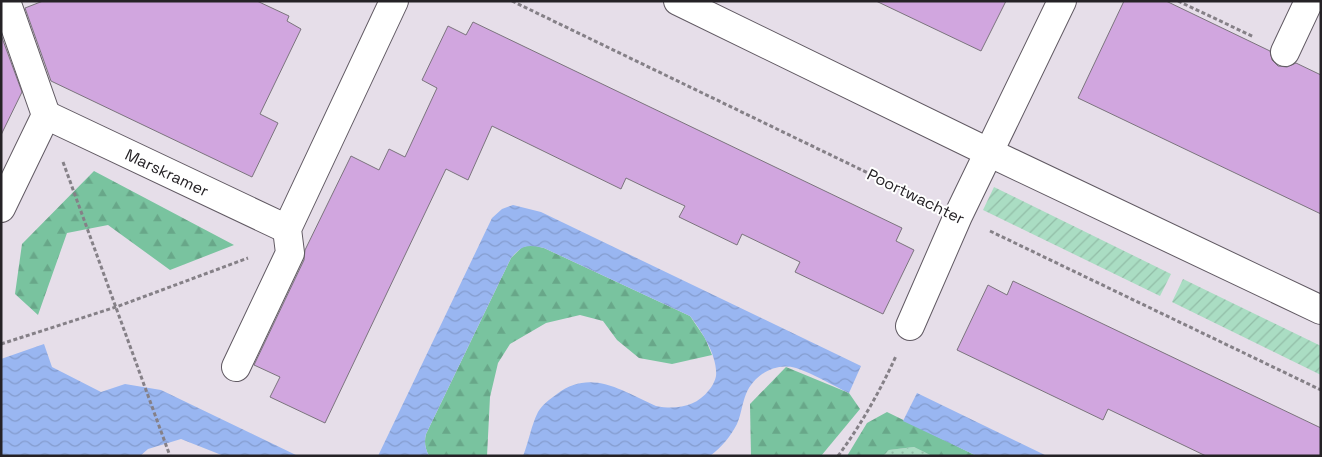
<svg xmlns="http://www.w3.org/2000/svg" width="1322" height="457" viewBox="0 0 1322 457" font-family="'Space Grotesk',sans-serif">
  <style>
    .grass { fill: url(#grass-dots) }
    .forest { fill: url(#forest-firs) }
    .garden { fill: url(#garden-furrows) }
    .water { fill: url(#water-waves) }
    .building { fill: #d1a6df; stroke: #7b747d }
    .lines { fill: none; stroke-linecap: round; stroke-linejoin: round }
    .minor-casing { stroke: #605962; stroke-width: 30 }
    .path { stroke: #858087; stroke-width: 3; stroke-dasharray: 4 2.5; stroke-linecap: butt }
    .minor { stroke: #fff; stroke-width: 28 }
    .labels { text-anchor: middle; stroke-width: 4; stroke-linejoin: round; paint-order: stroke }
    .street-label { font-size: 16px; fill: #252226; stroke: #fff }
  </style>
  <defs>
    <pattern id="grass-dots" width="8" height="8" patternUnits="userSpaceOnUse" patternTransform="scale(1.25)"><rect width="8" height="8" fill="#aaddc3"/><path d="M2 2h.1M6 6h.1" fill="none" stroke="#92bda7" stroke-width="1.8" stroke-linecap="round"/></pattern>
    <pattern id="forest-firs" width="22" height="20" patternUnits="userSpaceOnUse" patternTransform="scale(1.25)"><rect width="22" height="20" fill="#79c39f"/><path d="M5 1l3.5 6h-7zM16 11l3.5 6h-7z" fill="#68a789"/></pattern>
    <pattern id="garden-furrows" width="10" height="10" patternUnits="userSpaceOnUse" patternTransform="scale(1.25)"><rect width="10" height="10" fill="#aaddc3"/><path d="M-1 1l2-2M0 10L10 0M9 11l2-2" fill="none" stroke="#92bda7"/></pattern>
    <pattern id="water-waves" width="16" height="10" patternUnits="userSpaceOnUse" patternTransform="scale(1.25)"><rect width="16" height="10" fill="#99b6f1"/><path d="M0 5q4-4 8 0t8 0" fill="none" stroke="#849cce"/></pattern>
  </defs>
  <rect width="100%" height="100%" fill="#e6dee9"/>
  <path class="grass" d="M914,447L932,456H883L889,450Z"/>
  <g class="forest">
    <path d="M94,171L234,245L170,270L108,225L67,233L38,315L15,294L22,244Z"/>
    <path d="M532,245L544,248L690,316L705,338L712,355L672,364L639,358L617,340L603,321L580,315L546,323L510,344L498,363L490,397L487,456H429C425,448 424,442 426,434L511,258L522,247Z"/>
    <path d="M786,367L849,393L860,409L821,456H751L750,404Z"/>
    <path d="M887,412L977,456H932L914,447L889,450L883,456H847L867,423Z"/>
  </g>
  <g class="garden">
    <path d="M994,187L1171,274L1160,296L983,210Z"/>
    <path d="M1183,279L1321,346V375L1172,302Z"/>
  </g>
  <g class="water">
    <path d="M513,205L541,212L861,366L849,393C832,385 814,374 796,368C775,362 754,375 746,394C742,404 741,415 737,424C730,437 722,447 710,456H523C529,441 531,426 538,412C542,405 550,399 557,394C591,368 622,391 656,406C676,410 696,407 709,390C712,387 715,381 716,376C718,357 702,331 690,316L544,248C527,244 522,245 511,258L426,434C424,442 425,448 429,456H378L492,218L502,209Z"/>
    <path d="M44,344L52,367L101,392L125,384L161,390L298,456H224L181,439L148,449L140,456H1V359Z"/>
    <path d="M917,393L1047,456H977L903,421Z"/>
  </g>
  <g class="building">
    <path d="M43,1H257L289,16L287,21L301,29L260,114L278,123L252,177L51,81L25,8Z"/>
    <path d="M876,1H1006L981,51Z"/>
    <path d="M1124,1H1166L1270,51L1272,60L1278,66L1287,67L1296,63L1321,75V214L1078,98Z"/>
    <path d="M473,22L902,228L896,241L914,250L883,314L795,272L800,262L742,234L737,245L679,217L685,206L655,192L626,178L621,189L492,126L468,180L446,169L325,423L270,397L280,377L254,365L304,260L305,250L351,156L379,170L389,149L405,157L437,88L422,80L448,26L466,35Z"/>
    <path d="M1,35L22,92L1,135Z"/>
    <path d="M1013,281L1321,428V456H1206L1108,409L1103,420L957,350L988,285L1007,295Z"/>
  </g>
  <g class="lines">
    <defs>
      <g id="minor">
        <path d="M678,1L984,150L1321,310"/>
        <path d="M1285,52L1309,1"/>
        <path id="s1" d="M46,115L287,229"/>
        <path d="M1,208L46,115L6,1"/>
        <path d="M910,326L958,216L1062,1"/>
        <path d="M236,367L290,253L287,229L394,1"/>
      </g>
    </defs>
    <use href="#minor" class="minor-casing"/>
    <g class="path">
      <path d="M512,1L928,202"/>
      <path d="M1178,1L1254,37"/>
      <path d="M63,162L170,456"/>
      <path d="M990,231L1321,390"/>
      <path d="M1,344L116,307L248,258"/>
      <path d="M838,456C861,425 880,391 896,356"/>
    </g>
    <use href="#minor" class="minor"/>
  </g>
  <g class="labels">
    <g class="street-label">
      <text dy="6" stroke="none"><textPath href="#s1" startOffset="134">Marskramer</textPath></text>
      <text transform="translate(916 196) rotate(26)" y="6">Poortwachter</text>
    </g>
  </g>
  <rect width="1322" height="457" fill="none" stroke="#252226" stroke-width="5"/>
</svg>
